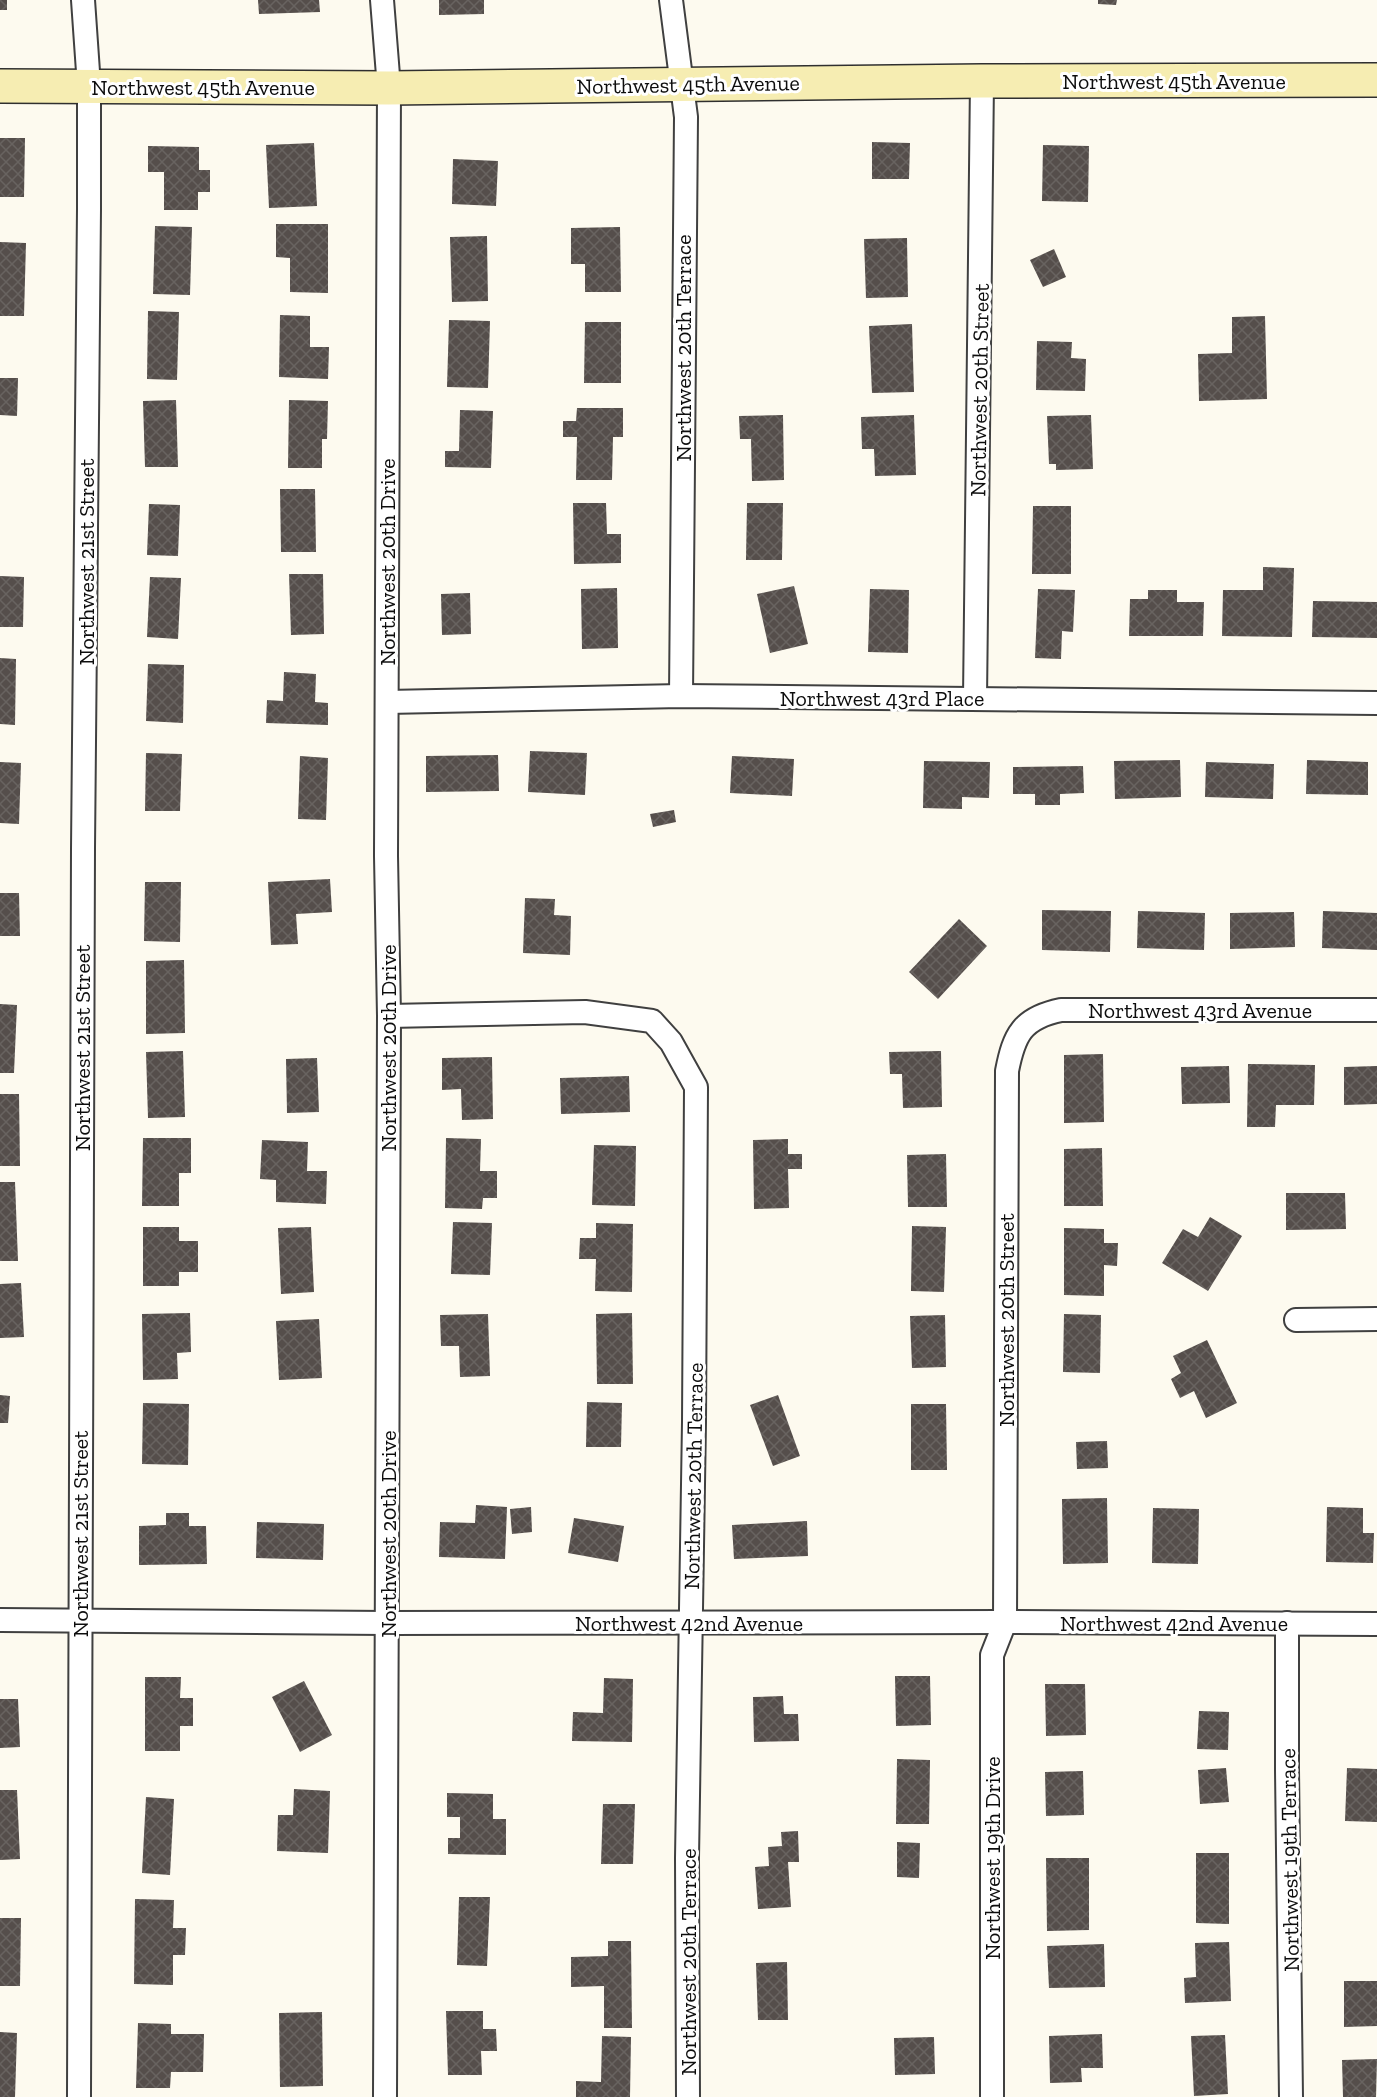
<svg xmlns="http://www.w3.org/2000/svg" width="1377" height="2097" viewBox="0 0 1377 2097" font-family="'Zilla Slab',serif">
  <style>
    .building { fill: url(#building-cross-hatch) }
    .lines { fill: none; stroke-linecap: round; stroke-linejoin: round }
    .street-casing { stroke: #404040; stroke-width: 26 }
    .secondary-casing { stroke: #2f2f2f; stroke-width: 36 }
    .street { stroke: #fff; stroke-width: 22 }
    .secondary { stroke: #f6edb2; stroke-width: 33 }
    .labels { text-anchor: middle; stroke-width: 6; stroke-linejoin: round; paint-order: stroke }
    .street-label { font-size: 22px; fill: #0d0d0d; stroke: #fff }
  </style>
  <defs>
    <pattern id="building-cross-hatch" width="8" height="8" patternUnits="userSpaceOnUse" patternTransform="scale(1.5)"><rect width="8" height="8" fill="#554e4b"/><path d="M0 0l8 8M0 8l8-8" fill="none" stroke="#686360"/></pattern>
  </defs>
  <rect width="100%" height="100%" fill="#fdfaef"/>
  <g class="building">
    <rect x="0" y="0" width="7" height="10"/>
    <path d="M258,0H319L320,12L259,14Z"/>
    <path d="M439,0H484V14L439,15Z"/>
    <path d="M1098,0H1117L1116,5L1098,4Z"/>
    <path d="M0,138H25L24,197H0Z"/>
    <path d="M872,142L910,143L909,179H872Z"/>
    <path d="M314,143L317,206L269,208L266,145Z"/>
    <path d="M1043,145L1089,146L1088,202L1042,201Z"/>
    <path d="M148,146L199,147V170H210V192H198V210H164V172H148Z"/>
    <path d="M453,159L498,161L496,206L452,204Z"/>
    <path d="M276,224H328V293L290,292V258L276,257Z"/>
    <path d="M155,226L192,227L190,295L153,294Z"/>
    <path d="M620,227L621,292H585V264H571V228Z"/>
    <path d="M487,236L488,301L452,302L450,237Z"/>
    <path d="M907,238L908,297L866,298L864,239Z"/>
    <path d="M0,242L26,243L24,316H0Z"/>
    <path d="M1054,249L1066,277L1043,287L1030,260Z"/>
    <path d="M148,311L179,312L177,380L147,379Z"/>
    <path d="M280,315L310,316V347H329L328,379L279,377Z"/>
    <path d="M1265,316L1267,399L1199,401L1198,354L1232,353V317Z"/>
    <path d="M449,320L490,321L488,388L447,387Z"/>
    <path d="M585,322H621V383H584Z"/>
    <path d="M912,324L914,392L872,393L869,326Z"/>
    <path d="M1037,341L1072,342L1071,358L1086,359L1085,391L1036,390Z"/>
    <path d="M0,378H18L17,416L0,415Z"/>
    <path d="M176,400L178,467H145L143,401Z"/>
    <path d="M289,400L328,401L327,439H322V468H288Z"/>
    <path d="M577,408H623V437H613L612,480H576L577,437H563V421H576Z"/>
    <path d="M460,410L493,411L491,468L445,467V451H459Z"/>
    <path d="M783,415L784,480L752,481L751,439H740L739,416Z"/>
    <path d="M914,415L916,475L875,476L874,449H862L861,417Z"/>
    <path d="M1091,415L1093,469L1056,470V464H1049L1047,416Z"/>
    <path d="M280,489H315L316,552H281Z"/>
    <path d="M573,503H606L607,534H621V563L574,564Z"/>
    <path d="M747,503H783L782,560H746Z"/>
    <path d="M149,504L180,505L178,556L147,555Z"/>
    <path d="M1033,506H1071V574H1032Z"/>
    <path d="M1263,567L1294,568L1292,637L1222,636L1223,590H1263Z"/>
    <path d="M289,574H323L324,634L291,635Z"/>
    <path d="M0,576L24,577L23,627H0Z"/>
    <path d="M150,577L181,578L178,639L147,637Z"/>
    <path d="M794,586L808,644L770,653L757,594Z"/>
    <path d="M617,588L618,648L582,649L581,589Z"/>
    <path d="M870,589L909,590L908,653L868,652Z"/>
    <path d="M1038,589L1075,590L1073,632L1062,631L1061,659L1035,658Z"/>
    <path d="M1148,590H1177V602H1204L1203,636H1129L1130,599H1148Z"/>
    <path d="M470,593L471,634L442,635L441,594Z"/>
    <path d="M1313,601L1377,602V638L1312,637Z"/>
    <path d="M0,658L16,659L15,725L0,724Z"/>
    <path d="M148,664L184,665L183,723L146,721Z"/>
    <path d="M284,672L316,674L315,702L328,703V725L266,723L267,700L283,701Z"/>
    <path d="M530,751L587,753L585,795L528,792Z"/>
    <path d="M146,753L182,754L180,811H145Z"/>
    <path d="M498,755L499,791L426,792V756Z"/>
    <path d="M300,756L328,758L326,820L298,819Z"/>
    <path d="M732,756L794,759L792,796L730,793Z"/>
    <path d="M1180,760L1181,797L1115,799L1114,761Z"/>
    <path d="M1307,760L1368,762V795L1306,794Z"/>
    <path d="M924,761L990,762L989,798L962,797V809L923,808Z"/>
    <path d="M0,762L21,763L19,824L0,823Z"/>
    <path d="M1206,762L1274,764L1273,799L1205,797Z"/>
    <path d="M1083,766L1084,793L1060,794V805H1035V794H1013V767Z"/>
    <path d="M674,810L676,822L653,827L650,814Z"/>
    <path d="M330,879L332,912L296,914L298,944L271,945L268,882Z"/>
    <path d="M145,882H181L180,942L144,941Z"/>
    <path d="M0,893H19L20,936H0Z"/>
    <path d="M525,898L555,899L554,915L571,916L570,955L523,953Z"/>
    <path d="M1042,910L1111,911L1110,952L1042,950Z"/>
    <path d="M1138,911L1205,913L1204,950L1137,948Z"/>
    <path d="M1323,911L1377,913V950L1322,948Z"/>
    <path d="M1294,912L1295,947L1230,949V913Z"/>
    <path d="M959,919L987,946L938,999L909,972Z"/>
    <path d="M184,960L185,1033L146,1034V961Z"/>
    <path d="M0,1004L17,1005L14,1073H0Z"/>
    <path d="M183,1051L185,1117L148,1118L146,1052Z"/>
    <path d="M941,1051L942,1107L903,1108L902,1074H890L889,1052Z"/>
    <path d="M1103,1054L1104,1122L1064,1123V1055Z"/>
    <path d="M492,1057L493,1119L462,1120L461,1089L442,1090V1058Z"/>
    <path d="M317,1058L319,1112L287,1113L286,1059Z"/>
    <path d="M1248,1064L1315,1065L1314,1105H1276L1275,1127H1247Z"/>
    <path d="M1229,1066L1230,1103L1182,1104L1181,1067Z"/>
    <path d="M1377,1066V1104L1344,1105V1067Z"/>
    <path d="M629,1076L630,1112L561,1114L560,1078Z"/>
    <path d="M0,1094H19L20,1166H0Z"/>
    <path d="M143,1138H191V1173H179V1206H142Z"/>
    <path d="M446,1138L481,1139L480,1171H497V1198H483L482,1209L445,1208Z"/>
    <path d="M788,1139V1154H802V1169H788L789,1208L754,1209L753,1140Z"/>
    <path d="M262,1140L308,1142L307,1171H327L326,1204L276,1202V1180L260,1179Z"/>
    <path d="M594,1145L636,1146L635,1206L592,1205Z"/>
    <path d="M1102,1148L1103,1206H1064V1149Z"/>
    <path d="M946,1154L947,1207H908L907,1155Z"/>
    <path d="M0,1182H15L18,1261H0Z"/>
    <path d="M1286,1193H1345L1346,1229L1286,1230Z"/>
    <path d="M1210,1217L1242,1236L1208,1291L1162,1263L1183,1229L1198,1237Z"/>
    <path d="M453,1222L492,1223L490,1275L451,1274Z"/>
    <path d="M596,1223L633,1224L632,1292L595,1291L596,1259H579L580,1238H596Z"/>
    <path d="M912,1226L946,1227L944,1292L911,1291Z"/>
    <path d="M143,1227H179V1241H198V1272H179V1286H143Z"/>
    <path d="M311,1227L314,1292L281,1294L278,1228Z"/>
    <path d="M1064,1228L1104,1229V1243H1118L1117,1266L1104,1265V1296L1064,1295Z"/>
    <path d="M21,1283L24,1337L0,1338V1284Z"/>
    <path d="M190,1313L191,1352L177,1353L178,1379L143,1380L142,1314Z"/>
    <path d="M632,1313L633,1384H597L596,1314Z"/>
    <path d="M488,1314L490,1376L460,1377L459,1346H441L440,1315Z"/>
    <path d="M1064,1314L1101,1315L1100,1373L1063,1372Z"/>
    <path d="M945,1315L946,1367L912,1368L910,1316Z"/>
    <path d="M319,1319L322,1378L279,1380L276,1321Z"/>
    <path d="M1207,1340L1237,1403L1206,1418L1194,1391L1180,1398L1171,1379L1181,1373L1173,1356Z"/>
    <path d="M0,1395L10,1396L8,1423H0Z"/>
    <path d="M778,1395L800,1456L773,1466L750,1405Z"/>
    <path d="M587,1402L622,1403L621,1447H586Z"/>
    <path d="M143,1403L189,1404L188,1465L142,1464Z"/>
    <path d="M911,1404H946L947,1470H911Z"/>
    <path d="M1107,1441L1108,1468L1077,1469L1076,1442Z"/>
    <path d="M1107,1498L1108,1563L1063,1564L1062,1499Z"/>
    <path d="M476,1505L507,1507L505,1559L439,1557L440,1522L475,1523Z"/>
    <path d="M531,1507L532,1532L512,1534L510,1509Z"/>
    <path d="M1327,1507L1363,1508V1533H1374L1373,1563L1326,1562Z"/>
    <path d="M1153,1508L1199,1509L1198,1564L1152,1563Z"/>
    <path d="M166,1513H189V1526H206L207,1564L139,1565V1526L166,1525Z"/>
    <path d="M574,1518L624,1526L618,1562L568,1553Z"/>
    <path d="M807,1521L808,1556L734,1559L732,1525Z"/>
    <path d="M257,1522L324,1524L323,1560L256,1558Z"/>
    <path d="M895,1676H930L931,1725L896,1726Z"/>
    <path d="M145,1677H181L180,1698H193V1726H180V1751H145Z"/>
    <path d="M604,1678L633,1679L632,1742L572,1741L573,1712L603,1713Z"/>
    <path d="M304,1681L332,1735L300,1752L272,1697Z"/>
    <path d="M1045,1684H1085L1086,1735L1046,1736Z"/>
    <path d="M783,1696L784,1714H798L799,1741L754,1742L753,1697Z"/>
    <path d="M0,1699H18L20,1747L0,1748Z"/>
    <path d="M1199,1711L1229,1712L1228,1750L1197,1749Z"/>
    <path d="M897,1759L930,1760L929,1824H896Z"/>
    <path d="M1226,1768L1229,1802L1200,1804L1198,1770Z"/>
    <path d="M1347,1768L1377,1769V1822L1345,1821Z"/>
    <path d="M1083,1771L1084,1815L1046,1816L1045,1772Z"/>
    <path d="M294,1789L330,1791L328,1853L277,1851L278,1815H293Z"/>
    <path d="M0,1790H17L20,1859L0,1860Z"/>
    <path d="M447,1793L493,1794V1819H506V1855L448,1854V1838H460V1817H447Z"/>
    <path d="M146,1797L174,1799L170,1875L142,1873Z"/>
    <path d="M603,1804H635L633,1864H601Z"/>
    <path d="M798,1831L799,1862H788L791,1907L758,1909L755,1867L769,1866L768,1847L782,1846L781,1832Z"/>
    <path d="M897,1842L920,1843L919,1878L897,1877Z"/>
    <path d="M1196,1853H1229V1924L1196,1923Z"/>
    <path d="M1046,1858H1089V1930L1047,1931Z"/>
    <path d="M459,1897H490L487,1966L457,1965Z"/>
    <path d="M135,1899L174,1900L173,1928H186L185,1955H173V1985L134,1984Z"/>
    <path d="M0,1918H21L20,1986H0Z"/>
    <path d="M608,1941H631L632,2028H604V1986L571,1987V1957L608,1956Z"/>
    <path d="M1229,1942L1231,2001L1185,2003L1184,1978L1196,1977L1195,1943Z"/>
    <path d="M1104,1944L1105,1987L1049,1988L1047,1946Z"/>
    <path d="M787,1962L788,2020H758L756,1963Z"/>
    <path d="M1344,1981H1377V2026L1344,2027Z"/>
    <path d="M446,2011H483V2029H496L497,2051H481L482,2075H448Z"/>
    <path d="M322,2012L323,2086L280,2087L279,2013Z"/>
    <path d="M138,2023L171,2024V2034H204L203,2072H171L170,2088H136Z"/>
    <path d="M0,2032L17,2033L15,2097H0Z"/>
    <path d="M1102,2034L1103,2068H1081L1082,2082L1050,2083L1049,2036Z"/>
    <path d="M1225,2035L1228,2094L1194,2096L1191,2036Z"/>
    <path d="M602,2036L631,2037L630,2097H576V2081L601,2082Z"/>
    <path d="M934,2037L935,2074L895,2075L894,2038Z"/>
    <path d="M1377,2059L1376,2097H1343L1342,2060Z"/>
  </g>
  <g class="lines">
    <defs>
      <g id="street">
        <path d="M382,0L389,88L386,856L389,1016L385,2097"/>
        <path d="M671,0L686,117L681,696"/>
        <path d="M975,699L982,81"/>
        <path d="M387,702L681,696L1377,703"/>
        <path d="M389,1016L585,1012L652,1021L671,1042L696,1087L694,1422L687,1858L688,2097"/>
        <path d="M1296,1320L1377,1319"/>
        <path d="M0,1620L387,1623L1005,1622L1377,1624"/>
        <path d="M1287,1623V1770L1291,2097"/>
        <path d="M79,2097L83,849L89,209V86L83,0"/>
        <path d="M992,2097V1655L1005,1622L1007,1071C1014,1035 1022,1018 1061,1010H1377"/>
      </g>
      <path id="secondary" d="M0,86L389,88L982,81L1377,80"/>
    </defs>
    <use href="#street" class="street-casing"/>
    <use href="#secondary" class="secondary-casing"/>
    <use href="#street" class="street"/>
    <use href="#secondary" class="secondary"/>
  </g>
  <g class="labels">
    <g class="street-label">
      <text x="1174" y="89">Northwest 45th Avenue</text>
      <text transform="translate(688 84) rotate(-1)" y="8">Northwest 45th Avenue</text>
      <text x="203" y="95">Northwest 45th Avenue</text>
      <text transform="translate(683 348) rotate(-90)" y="8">Northwest 20th Terrace</text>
      <text transform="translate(979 390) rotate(-89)" y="8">Northwest 20th Street</text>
      <text transform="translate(86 562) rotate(-90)" y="8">Northwest 21st Street</text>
      <text transform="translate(387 562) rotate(-90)" y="8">Northwest 20th Drive</text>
      <text x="882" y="706">Northwest 43rd Place</text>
      <text x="1200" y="1018">Northwest 43rd Avenue</text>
      <text transform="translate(82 1048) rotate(-90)" y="8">Northwest 21st Street</text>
      <text transform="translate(388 1048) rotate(-90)" y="8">Northwest 20th Drive</text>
      <text transform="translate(1006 1320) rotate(-90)" y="8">Northwest 20th Street</text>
      <text transform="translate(693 1476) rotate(-89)" y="8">Northwest 20th Terrace</text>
      <text transform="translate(80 1534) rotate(-90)" y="8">Northwest 21st Street</text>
      <text transform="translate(388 1534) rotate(-90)" y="8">Northwest 20th Drive</text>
      <text x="689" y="1631">Northwest 42nd Avenue</text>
      <text x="1174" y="1631">Northwest 42nd Avenue</text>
      <text transform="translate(992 1858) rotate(-90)" y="8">Northwest 19th Drive</text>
      <text transform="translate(1289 1860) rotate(-91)" y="8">Northwest 19th Terrace</text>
      <text transform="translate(688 1962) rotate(-90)" y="8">Northwest 20th Terrace</text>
    </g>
  </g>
</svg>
